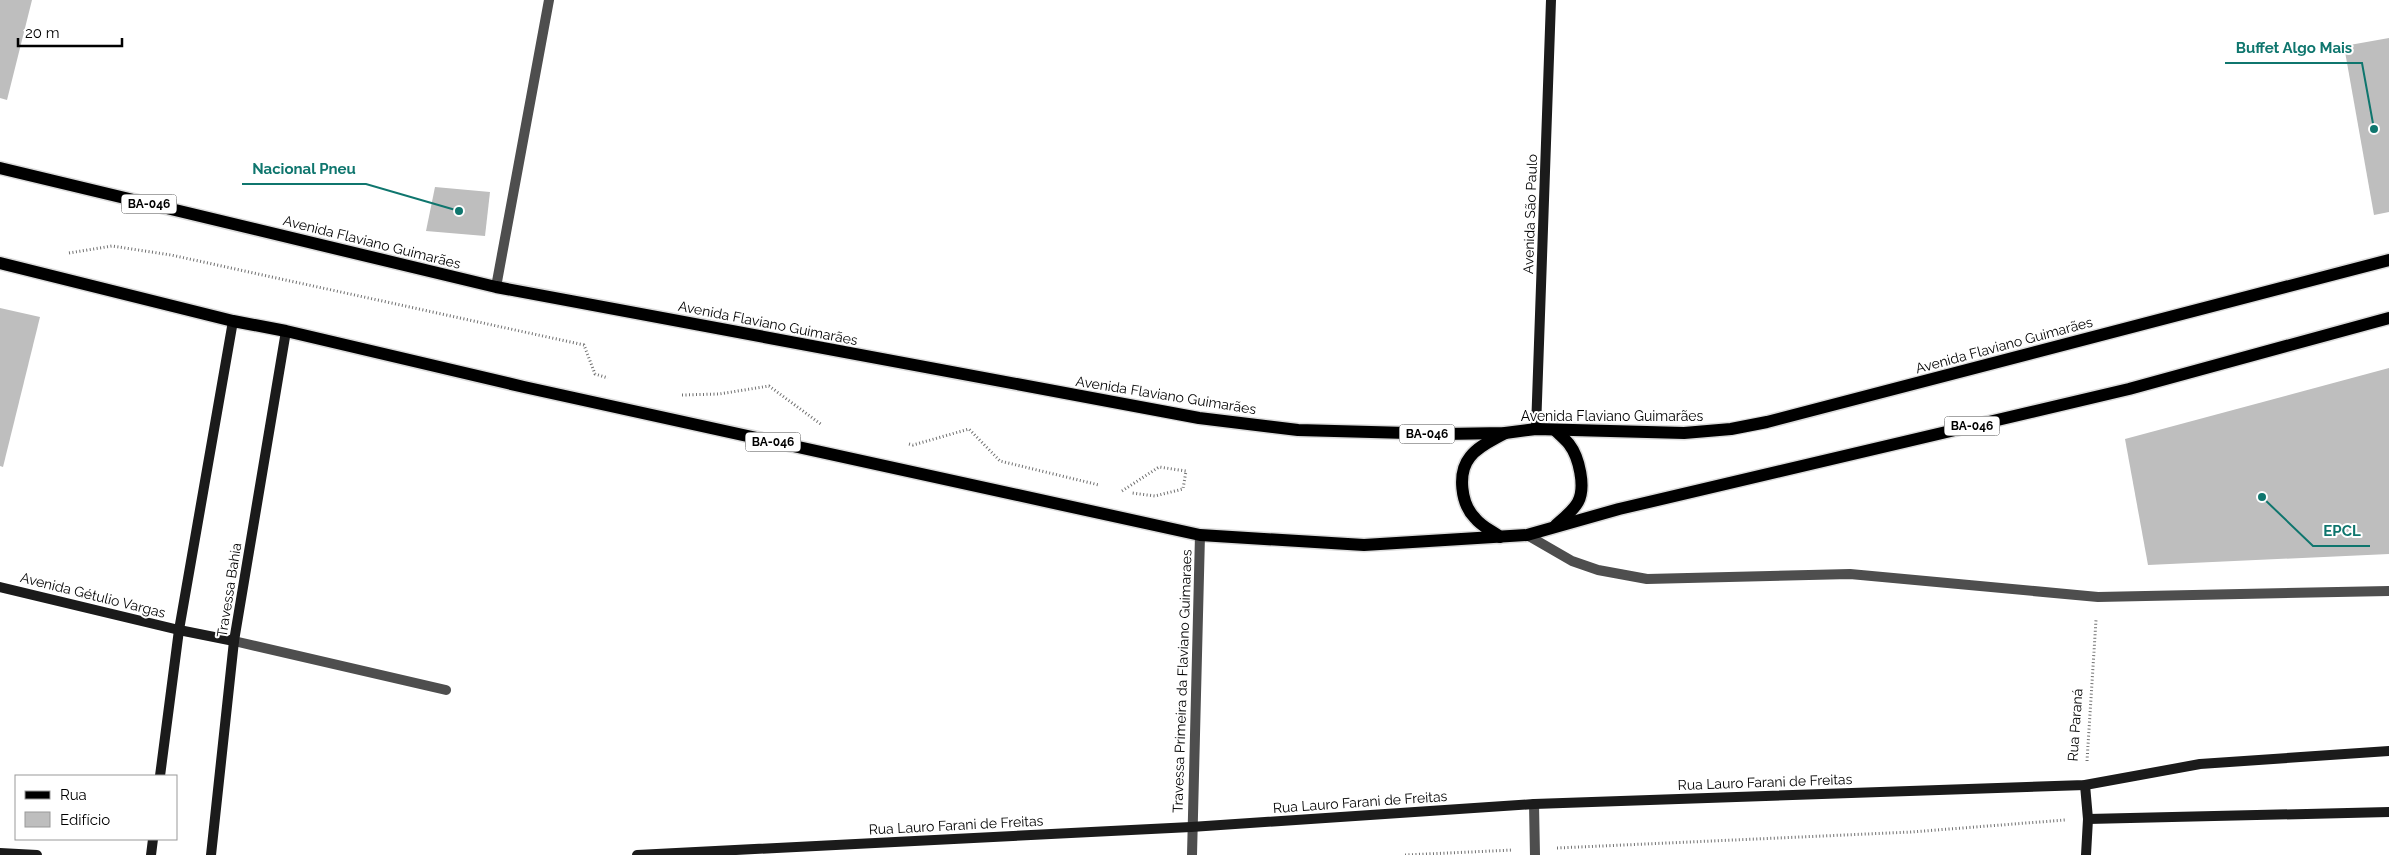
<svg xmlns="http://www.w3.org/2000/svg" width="2389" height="855" viewBox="0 0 2389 855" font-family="Raleway,sans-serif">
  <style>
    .building { fill: #bebebe }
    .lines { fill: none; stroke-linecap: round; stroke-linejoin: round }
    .primary-casing { stroke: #dbdbdb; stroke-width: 15 }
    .path { stroke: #707070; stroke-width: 3; stroke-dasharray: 1 2.5; stroke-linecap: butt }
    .street { stroke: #4e4e4e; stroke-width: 10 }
    .secondary { stroke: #1b1b1b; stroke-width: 10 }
    .primary { stroke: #000; stroke-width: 12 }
    .labels { text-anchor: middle; stroke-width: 4; stroke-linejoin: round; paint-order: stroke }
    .shield { fill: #fff; stroke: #4c4c4c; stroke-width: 1 }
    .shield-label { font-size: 12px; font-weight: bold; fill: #000 }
    .street-label { font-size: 14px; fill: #000; stroke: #fff }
    .leader { fill: none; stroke: #0f766e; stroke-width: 2 }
    .callout-dot { fill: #0f766e; stroke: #fff; stroke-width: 2 }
    .callout-label { font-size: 15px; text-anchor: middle; font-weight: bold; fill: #0f766e; stroke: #fff; stroke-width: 4; stroke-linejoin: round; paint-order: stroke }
  </style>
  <rect width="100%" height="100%" fill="#fff"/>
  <g class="building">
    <path d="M0,0H32L7,100L0,98Z"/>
    <path d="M2389,38V212L2374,215L2344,46Z"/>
    <path d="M435,187L490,192L485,236L426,231Z"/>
    <path d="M0,308L40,317L3,467L0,466Z"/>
    <path d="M2389,368V554L2148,565L2125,439Z"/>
  </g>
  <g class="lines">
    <defs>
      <g id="primary">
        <path d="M0,168L496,287L1199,418L1298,430L1444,434L1505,433L1536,429L1684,433L1731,429L1767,422L2389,260"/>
        <path d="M0,263L233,321L286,331L524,387L1200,535L1364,545L1527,535L1619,509L2129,389L2389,318"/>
        <path d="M1555,430C1560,435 1565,439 1569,444C1579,457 1586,487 1578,502C1573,511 1564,518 1556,525"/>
        <path d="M1500,537C1492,531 1481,526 1475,518C1461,504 1457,473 1470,457C1478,446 1493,440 1505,433"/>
      </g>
    </defs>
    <use href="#primary" class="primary-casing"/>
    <g class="path">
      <path d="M69,253L112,246L171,255L584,345L595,374L608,378"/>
      <path d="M682,395L719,394L769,386L822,425"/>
      <path d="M909,444L913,445L969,429L1000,461L1099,485"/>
      <path d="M1122,491L1159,467L1186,471L1183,489L1155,496L1132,493"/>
      <path d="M2087,761L2096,620"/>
      <path d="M1557,848L1911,832L2065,820"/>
      <path d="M1405,855L1513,850"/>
    </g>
    <g class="street">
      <path d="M496,287L549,0"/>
      <path d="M1527,535L1572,561L1598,570L1647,579L1850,574L2098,597L2389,591"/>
      <path d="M234,641L446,690"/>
      <path d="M1534,804L1535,855"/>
      <path d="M1192,855L1200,535"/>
    </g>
    <g class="secondary">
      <path d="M1536,429L1551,0"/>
      <path d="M0,587L179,630L234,641"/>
      <path d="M160,776L179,630L233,321"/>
      <path d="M2085,785L2088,819L2086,855"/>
      <path d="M2088,819L2389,812"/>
      <path d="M0,853L37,855"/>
      <path d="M151,855L153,839"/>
      <path d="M211,855L234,641L286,331"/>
      <path d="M637,855L1191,827L1534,804L2085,785L2200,764L2389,751"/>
    </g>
    <use href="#primary" class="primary"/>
  </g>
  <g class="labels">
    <g class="shield">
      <rect x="121.5" y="194.5" width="55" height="19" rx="4"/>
      <rect x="1944.5" y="416.5" width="55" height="19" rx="4"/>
      <rect x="1399.5" y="424.5" width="55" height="19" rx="4"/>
      <rect x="745.5" y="432.5" width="55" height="19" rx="4"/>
    </g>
    <g class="shield-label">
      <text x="149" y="208">BA-046</text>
      <text x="1972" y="430">BA-046</text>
      <text x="1427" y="438">BA-046</text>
      <text x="773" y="446">BA-046</text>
    </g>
    <g class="street-label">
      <text transform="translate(1530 214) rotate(-88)" y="5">Avenida São Paulo</text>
      <text transform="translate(372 242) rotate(14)" y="5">Avenida Flaviano Guimarães</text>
      <text transform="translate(768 323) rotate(11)" y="5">Avenida Flaviano Guimarães</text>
      <text transform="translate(2004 345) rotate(-15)" y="5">Avenida Flaviano Guimarães</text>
      <text transform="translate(1166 395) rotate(9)" y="5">Avenida Flaviano Guimarães</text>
      <text x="1612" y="421">Avenida Flaviano Guimarães</text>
      <text transform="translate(229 590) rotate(-81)" y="5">Travessa Bahia</text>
      <text transform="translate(93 595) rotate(14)" y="5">Avenida Gétulio Vargas</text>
      <text transform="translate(1182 681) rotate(-88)" y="5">Travessa Primeira da Flaviano Guimaraes</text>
      <text transform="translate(2075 725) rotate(-86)" y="5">Rua Paraná</text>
      <text transform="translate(1765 782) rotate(-2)" y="5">Rua Lauro Farani de Freitas</text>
      <text transform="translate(1360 802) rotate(-4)" y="5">Rua Lauro Farani de Freitas</text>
      <text transform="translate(956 825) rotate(-3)" y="5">Rua Lauro Farani de Freitas</text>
    </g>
  </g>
  <path class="leader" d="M2374 129L2362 63H2225M459 211L366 184H242M2262 497L2313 546H2370"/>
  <g class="callout-dot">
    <circle cx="2374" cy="129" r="5"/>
    <circle cx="459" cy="211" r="5"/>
    <circle cx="2262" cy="497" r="5"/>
  </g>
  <g class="callout-label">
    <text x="2294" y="53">Buffet Algo Mais</text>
    <text x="304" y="174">Nacional Pneu</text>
    <text x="2342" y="536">EPCL</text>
  </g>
  <rect x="15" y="775" width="162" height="65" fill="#ffffff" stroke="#999999"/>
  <rect x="25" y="791" width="25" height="8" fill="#000000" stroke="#999999"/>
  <text x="60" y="800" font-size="15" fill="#000000">Rua</text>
  <rect x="25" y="812" width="25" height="15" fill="#bebebe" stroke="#999999"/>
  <text x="60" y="825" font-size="15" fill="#000000">Edifício</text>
  <path d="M18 38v8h104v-8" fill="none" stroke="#000000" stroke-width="2.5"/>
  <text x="25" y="38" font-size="15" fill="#000000" stroke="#ffffff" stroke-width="4" paint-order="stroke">20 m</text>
</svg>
